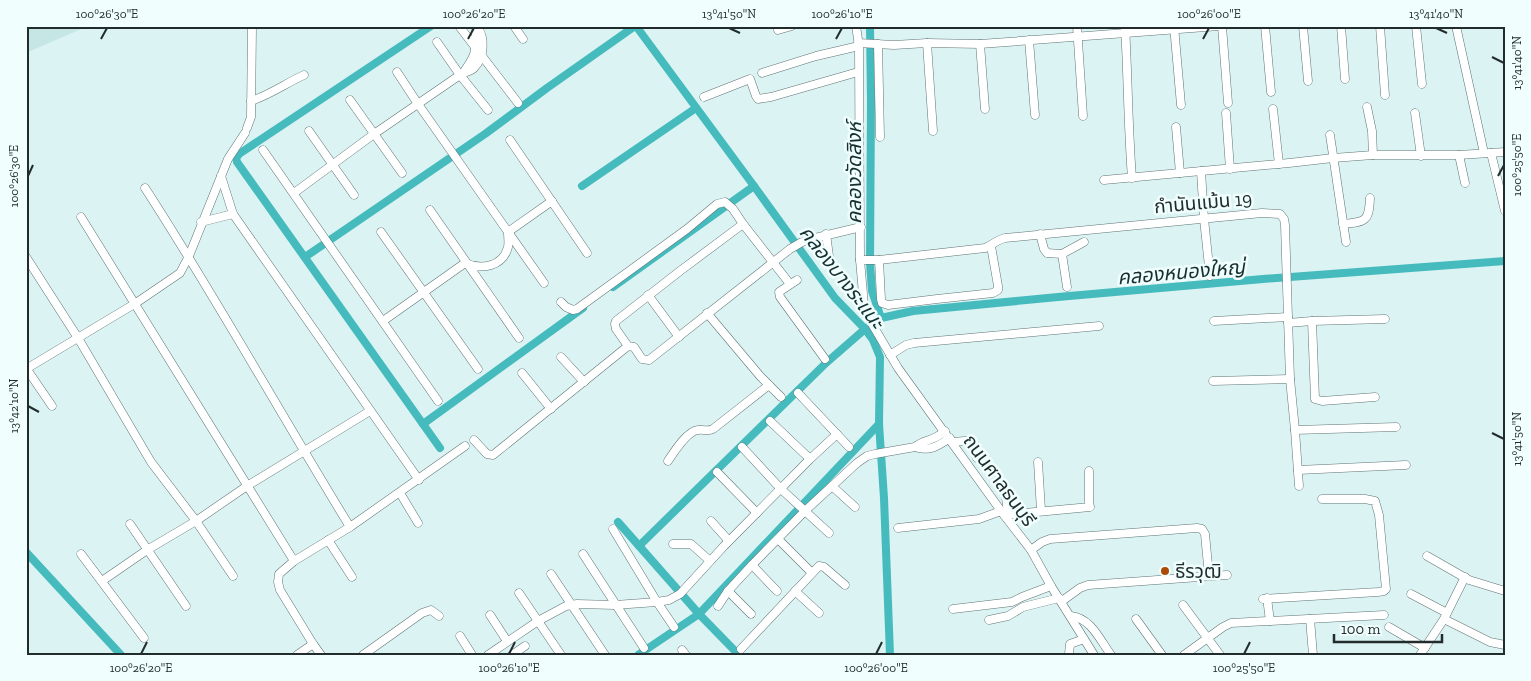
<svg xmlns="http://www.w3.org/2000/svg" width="1531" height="681" viewBox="0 0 1531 681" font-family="'Zilla Slab','Noto Sans Thai',serif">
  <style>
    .built { fill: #c6e6e6 }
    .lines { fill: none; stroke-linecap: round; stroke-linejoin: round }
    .canal { stroke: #45bbbe; stroke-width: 8 }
    .minor-casing { stroke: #607475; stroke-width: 9 }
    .minor { stroke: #fff; stroke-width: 8 }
    .ticks { fill: none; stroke: #232c2c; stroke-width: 2 }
    .poi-dot { fill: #ac4b07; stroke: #f0fefe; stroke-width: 2 }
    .labels { text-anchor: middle; stroke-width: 5; stroke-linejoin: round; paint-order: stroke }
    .street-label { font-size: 19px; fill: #232c2c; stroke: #f0fefe }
    .poi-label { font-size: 19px; fill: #232c2c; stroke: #f0fefe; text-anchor: start }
    .water-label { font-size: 20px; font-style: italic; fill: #162f30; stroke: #f0fefe }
    .neatline { fill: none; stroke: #232c2c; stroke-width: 2 }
    .ticks-label { font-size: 12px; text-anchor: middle; fill: #232c2c }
  </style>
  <rect width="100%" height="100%" fill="#dcf3f3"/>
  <path class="built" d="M26,26H88L26,53Z"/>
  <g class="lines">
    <g class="canal">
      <path d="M431,26L239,154L236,158L237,162L440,448"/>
      <path d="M636,26L754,186L835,298L865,329L873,340L880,357L879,424L884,498L890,655"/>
      <path d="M870,26L871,102L870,263L872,291L881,318"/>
      <path d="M582,186L696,108"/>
      <path d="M305,257L485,134L547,88L635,26"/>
      <path d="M613,287L754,186"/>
      <path d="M423,424L583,308"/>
      <path d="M618,522L699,614L739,655"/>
      <path d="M639,546L826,363L865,329L881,318L913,311L1058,297L1263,279L1505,261"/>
      <path d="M26,552L121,655"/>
      <path d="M638,655L699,614L879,424"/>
    </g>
    <defs>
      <g id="minor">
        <path d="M459,26L518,103"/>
        <path d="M514,26L523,39"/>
        <path d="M856,26L859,46L860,260L864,305L868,317L898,368L1004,515L1031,550L1051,586L1094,655"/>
        <path d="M1077,26L1083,116"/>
        <path d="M1125,26C1128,77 1128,127 1132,178"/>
        <path d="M1174,26L1181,105"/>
        <path d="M1222,26L1228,103"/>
        <path d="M1265,26L1271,92"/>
        <path d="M1303,26L1308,81"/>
        <path d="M1341,26L1345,79"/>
        <path d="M1380,26L1385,95"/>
        <path d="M1416,26L1422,84"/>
        <path d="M1456,26L1484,153"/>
        <path d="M778,30L792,26"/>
        <path d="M1029,40L1035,115"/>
        <path d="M437,42L460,75L488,110"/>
        <path d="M858,43L894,45L927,43L980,44L1219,26"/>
        <path d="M927,43L933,131"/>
        <path d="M878,44L880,137"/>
        <path d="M980,44L985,109"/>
        <path d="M397,72L418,104L544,283"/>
        <path d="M464,72C467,66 472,61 474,54C477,45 474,36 477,26"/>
        <path d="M762,73L816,56L859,46"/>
        <path d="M704,97L750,79L756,96L758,99L771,97L858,72"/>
        <path d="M350,100L402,173"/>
        <path d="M251,101C270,95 286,83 304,75"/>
        <path d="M1367,107L1372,131L1373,155"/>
        <path d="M1273,109L1279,164"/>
        <path d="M1226,113L1230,169"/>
        <path d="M1415,113L1421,156"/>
        <path d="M1176,127L1180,173"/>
        <path d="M247,128L251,117L252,26"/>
        <path d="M309,131L354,195"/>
        <path d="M1330,135L1346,242"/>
        <path d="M510,140L587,253"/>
        <path d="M263,150L438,401"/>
        <path d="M1491,153L1505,211"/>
        <path d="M1459,155L1465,183"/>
        <path d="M1201,171L1204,219L1210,276"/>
        <path d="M221,176L233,214L419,480"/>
        <path d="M1104,180L1289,163L1333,158L1373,155H1459L1505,152"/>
        <path d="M145,188C217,299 281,415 350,527"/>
        <path d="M294,193L374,134L460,75C464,72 470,72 474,68C484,58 486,38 477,27"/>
        <path d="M430,210L519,338"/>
        <path d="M81,217L294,561"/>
        <path d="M201,222L233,214"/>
        <path d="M743,224L680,271L616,321L615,324L616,329L628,346L634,347L642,359L649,360L790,249L802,242L815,238L861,227"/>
        <path d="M1343,224C1366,222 1369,221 1370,198"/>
        <path d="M381,232L478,369"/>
        <path d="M826,234L829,256"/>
        <path d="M1040,234L1044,249L1047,253L1062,254L1084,242"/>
        <path d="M1062,254L1067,287"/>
        <path d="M26,257L78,338L151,462L196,521L233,576"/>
        <path d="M860,260H879L985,248C992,245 997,240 1005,238L1262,213L1280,214L1284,219L1285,225L1290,379L1295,430L1299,486"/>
        <path d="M879,260L881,299L882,303L888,305L937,299L993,293L998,290V286L991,246"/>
        <path d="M797,280L779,292L780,297L825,359"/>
        <path d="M648,295L679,337"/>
        <path d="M561,302L566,307L573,310L577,309L687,229L717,204L725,202L733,209L743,224L790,284"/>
        <path d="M707,313L760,376L781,397"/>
        <path d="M383,321L465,263C481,270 503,267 508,247C509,243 508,237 508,232L552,201"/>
        <path d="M1214,321L1288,317"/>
        <path d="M1312,321L1315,399L1322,401L1375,397"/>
        <path d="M1288,323L1312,321L1385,319"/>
        <path d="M890,355L906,345L914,343L1099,326"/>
        <path d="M561,357L584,382"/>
        <path d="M26,368L52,406"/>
        <path d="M26,369L136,303L180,273L189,256L228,159L245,133"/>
        <path d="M522,373L551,409"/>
        <path d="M1213,381L1290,379"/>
        <path d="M798,393L849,447"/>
        <path d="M770,421L810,459"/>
        <path d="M1295,430L1396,427"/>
        <path d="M474,440L487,454L493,455L628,346"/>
        <path d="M953,442C972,441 975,436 977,458"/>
        <path d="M742,447L781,489L829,533"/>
        <path d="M915,447C929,452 938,446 950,438"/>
        <path d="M668,461C674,452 687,431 698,430C704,429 707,432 713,429L769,385"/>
        <path d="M1038,462L1041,510"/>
        <path d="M1298,470L1406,465"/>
        <path d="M717,472L757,513"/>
        <path d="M832,486L855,507"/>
        <path d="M1005,489L1008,514"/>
        <path d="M400,493L418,523"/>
        <path d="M1004,515L1090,507L1089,502V471"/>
        <path d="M711,521L729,541"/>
        <path d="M130,524L186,606"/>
        <path d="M898,528L979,519L1001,511"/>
        <path d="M613,529L657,602L674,627"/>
        <path d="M778,539L812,573"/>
        <path d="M328,540L352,577"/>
        <path d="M673,544H691L710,561"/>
        <path d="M1031,550L1042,542L1050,539L1197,528L1202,529L1205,534L1209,576"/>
        <path d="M81,554L144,638"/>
        <path d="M583,554L644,648"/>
        <path d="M1427,556L1469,580L1505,591"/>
        <path d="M752,565L777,591"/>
        <path d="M551,574L605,655"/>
        <path d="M102,581L147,550L196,521L247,486L370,411"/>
        <path d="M728,591L751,614"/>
        <path d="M795,591L819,613"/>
        <path d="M519,593L561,655"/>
        <path d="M1411,594L1447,613"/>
        <path d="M1267,598L1270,621"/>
        <path d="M1263,599L1378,592L1384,591L1386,589L1379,515L1375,501L1365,499H1322"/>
        <path d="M1062,601L1080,588L1088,585L1227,575"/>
        <path d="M1183,605L1220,655"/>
        <path d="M718,606L728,591L752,565L805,511L857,463L867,456L875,454L915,447C924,439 933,442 945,431"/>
        <path d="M953,609L1012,602L1022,597L1051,586"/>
        <path d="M490,615L507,641"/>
        <path d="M1071,616C1091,618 1100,640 1111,655"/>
        <path d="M1136,619L1162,655"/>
        <path d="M1310,619L1313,655"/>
        <path d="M1444,619L1490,642L1505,645"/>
        <path d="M989,620L1008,616L1023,607L1059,598"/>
        <path d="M1389,627L1425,648"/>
        <path d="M460,636L472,655"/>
        <path d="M741,649L819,566L824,567L845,585"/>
        <path d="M682,650L686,655"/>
        <path d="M1069,654L1070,644L1084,639"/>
        <path d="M297,655L313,644"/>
        <path d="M321,655L313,644L280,590L278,582L279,574L294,561L350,527L465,446"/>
        <path d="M363,655L422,613L431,610L439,616"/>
        <path d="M488,655L538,621L566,606L577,604L615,605L657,602L669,600L680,594L724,546L810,459L837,434"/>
        <path d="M512,655L525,646"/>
        <path d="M1184,655L1223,627L1231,623L1384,615"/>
        <path d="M1420,655L1444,619L1465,577"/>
      </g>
    </defs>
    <use href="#minor" class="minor-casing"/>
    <use href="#minor" class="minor"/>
  </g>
  <path class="ticks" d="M729,28L740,33M1436,28L1447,33M101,39L107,28M468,39L474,28M836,39L842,28M1203,39L1209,28M1492,57L1504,63M28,176L33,165M1498,176L1504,165M28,406L39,412M1492,433L1504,439M141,654L147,642M509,654L515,642M876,654L882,642M1244,654L1250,642"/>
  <circle class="poi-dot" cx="1165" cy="571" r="5"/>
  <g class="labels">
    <g class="street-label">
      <text transform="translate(1203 202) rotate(-5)" y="7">กำนันแม้น 19</text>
      <text transform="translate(1000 480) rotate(54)" y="7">ถนนศาลธนบุรี</text>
    </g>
    <g class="poi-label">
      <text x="1175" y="578">ธีรวุฒิ</text>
    </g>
    <g class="water-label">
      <text transform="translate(854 173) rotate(-90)" y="7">คลองวัดสิงห์</text>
      <text transform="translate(1181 272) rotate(-5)" y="7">คลองหนองใหญ่</text>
      <text transform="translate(842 277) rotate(52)" y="7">คลองบางระแนะ</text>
    </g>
  </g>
  <rect width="1531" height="681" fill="none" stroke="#f0fefe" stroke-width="55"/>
  <path d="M1334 634v8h108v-8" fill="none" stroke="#232c2c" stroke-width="2.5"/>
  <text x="1341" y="634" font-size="15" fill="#232c2c" stroke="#f0fefe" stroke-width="4" paint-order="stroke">100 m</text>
  <rect x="28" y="28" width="1476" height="626" class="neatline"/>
  <g class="ticks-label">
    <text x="107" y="18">100°26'30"E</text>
    <text x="474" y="18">100°26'20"E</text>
    <text x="729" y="18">13°41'50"N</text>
    <text x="842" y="18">100°26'10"E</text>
    <text x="1209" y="18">100°26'00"E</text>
    <text x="1436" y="18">13°41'40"N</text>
    <text transform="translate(1517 63) rotate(-90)" y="4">13°41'40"N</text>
    <text transform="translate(1517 165) rotate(-90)" y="4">100°25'50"E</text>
    <text transform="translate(14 176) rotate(-90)" y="4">100°26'30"E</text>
    <text transform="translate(14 406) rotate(-90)" y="4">13°42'10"N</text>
    <text transform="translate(1517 439) rotate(-90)" y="4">13°41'50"N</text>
    <text x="141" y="672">100°26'20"E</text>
    <text x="509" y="672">100°26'10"E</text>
    <text x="876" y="672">100°26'00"E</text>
    <text x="1244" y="672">100°25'50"E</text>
  </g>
</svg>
